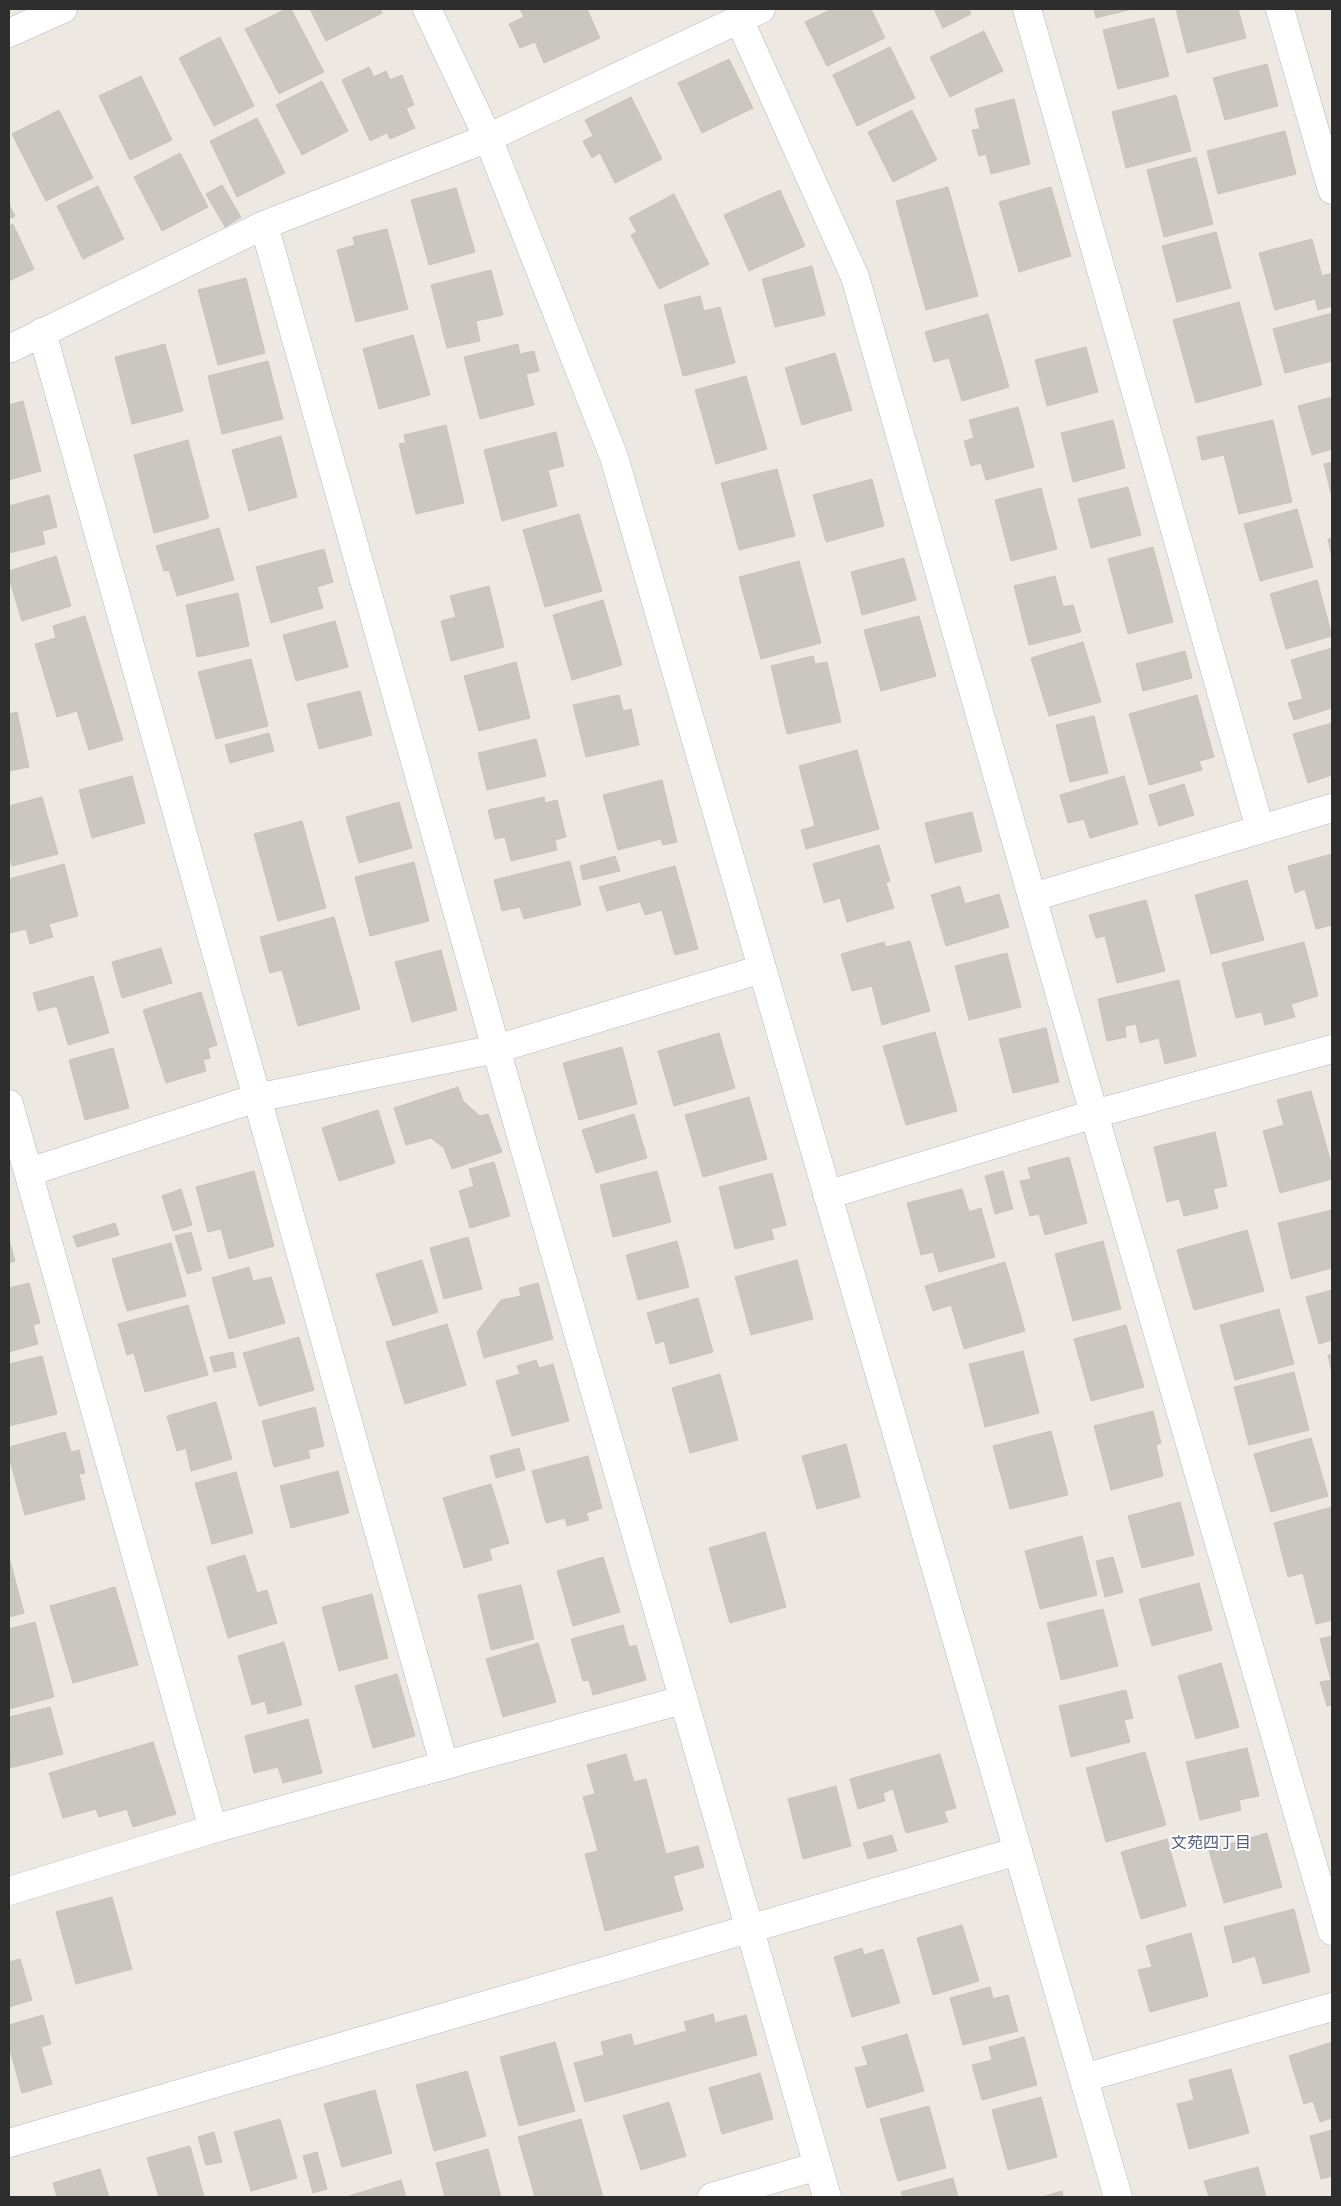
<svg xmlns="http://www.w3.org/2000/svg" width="1341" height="2206" viewBox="0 0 1341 2206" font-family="'Fira Sans','Noto Sans JP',sans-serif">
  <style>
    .building { fill: #cac6c0; stroke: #c9c3bb }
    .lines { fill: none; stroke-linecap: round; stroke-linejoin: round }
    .minor-casing { stroke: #b5b8c0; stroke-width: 29 }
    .minor { stroke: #fff; stroke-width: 28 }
    .labels { text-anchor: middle; stroke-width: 4; stroke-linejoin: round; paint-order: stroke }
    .neighbourhood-label { font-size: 16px; fill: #525c7b; stroke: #fff }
  </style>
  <rect width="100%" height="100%" fill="#eee8e2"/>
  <g class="building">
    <path d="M286,9H291L324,72L279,94L245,29Z"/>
    <path d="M310,9H380L382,13L326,41Z"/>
    <path d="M520,9H587L600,38L544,63L535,42L520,48L509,24L524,17Z"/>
    <path d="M832,9H871L885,38L827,66L805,22Z"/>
    <path d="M934,9H969L971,14L943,28Z"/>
    <path d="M1094,9H1132L1096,18Z"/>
    <path d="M1176,9H1238L1246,38L1187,53Z"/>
    <path d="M1154,18L1169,76L1118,89L1103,30Z"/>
    <path d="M984,31L1003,71L950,97L930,57Z"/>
    <path d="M220,37L254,106L214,126L179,58Z"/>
    <path d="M890,47L915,98L857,126L833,75Z"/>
    <path d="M729,59L753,108L702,133L678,83Z"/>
    <path d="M1267,64L1278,106L1225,120L1213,78Z"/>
    <path d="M369,67L374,77L386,71L390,80L402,75L414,105L406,108L415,128L390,139L387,133L370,141L342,80Z"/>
    <path d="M141,76L172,140L130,160L99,96Z"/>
    <path d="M322,81L348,131L302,155L276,105Z"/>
    <path d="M1176,95L1191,151L1126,168L1112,112Z"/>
    <path d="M631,97L662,159L615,183L600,153L592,158L583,141L593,136L585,120Z"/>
    <path d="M1014,99L1030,164L991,174L986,154L979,156L972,130L980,129L975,109Z"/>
    <path d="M59,110L93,178L46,201L12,134Z"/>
    <path d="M912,110L937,160L893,182L868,132Z"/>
    <path d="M257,118L285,173L237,197L210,141Z"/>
    <path d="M1285,131L1296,174L1218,194L1207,151Z"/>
    <path d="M180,153L208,207L162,231L134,177Z"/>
    <path d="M1196,157L1213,224L1164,237L1147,170Z"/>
    <path d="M222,185L241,217L225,227L206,194Z"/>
    <path d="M98,186L124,239L83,259L57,206Z"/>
    <path d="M948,187L978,296L926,310L896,201Z"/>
    <path d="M1051,187L1071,256L1019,272L999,202Z"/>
    <path d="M456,188L475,252L429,265L411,200Z"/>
    <path d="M780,190L805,246L749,271L724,215Z"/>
    <path d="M674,194L709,264L659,289L631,235L637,232L629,218Z"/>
    <path d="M9,204L15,216L9,219Z"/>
    <path d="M13,224L34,269L9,281V226Z"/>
    <path d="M387,229L408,309L356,322L337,250L355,245L353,237Z"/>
    <path d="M1216,232L1231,288L1177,302L1162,246Z"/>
    <path d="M1312,239L1322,276L1332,273V306L1318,310L1315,299L1275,310L1259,253Z"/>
    <path d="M812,266L825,315L775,327L762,279Z"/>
    <path d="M491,270L503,315L476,321L480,341L447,348L431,285Z"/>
    <path d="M246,278L265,353L218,365L198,290Z"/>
    <path d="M700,296L704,311L720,307L735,363L683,376L664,305Z"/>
    <path d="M1239,302L1262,385L1196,403L1173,320Z"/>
    <path d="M1332,313V361L1285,373L1273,329Z"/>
    <path d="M988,314L1009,387L962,401L949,358L934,362L925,332Z"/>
    <path d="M413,335L430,395L379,409L363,349Z"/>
    <path d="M165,344L183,411L132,424L115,357Z"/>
    <path d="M518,344L520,354L534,351L539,371L526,374L534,405L480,419L464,357Z"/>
    <path d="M1086,347L1098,392L1047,406L1035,360Z"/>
    <path d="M835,353L852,410L802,425L785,368Z"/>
    <path d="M268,361L283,419L222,434L208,376Z"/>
    <path d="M746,376L767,449L716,464L695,390Z"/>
    <path d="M1332,397V449L1312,455L1298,406Z"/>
    <path d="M23,401L41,471L9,480V405Z"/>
    <path d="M1018,407L1034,467L986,480L981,463L971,466L964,441L974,438L969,420Z"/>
    <path d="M1113,420L1125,468L1073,482L1061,433Z"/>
    <path d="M1273,420L1292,502L1239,514L1224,455L1202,460L1197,437Z"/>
    <path d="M446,425L464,503L416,514L399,444L406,443L404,435Z"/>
    <path d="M556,432L564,466L548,470L557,506L502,521L484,450Z"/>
    <path d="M281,436L297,497L249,511L232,450Z"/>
    <path d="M188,440L209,518L154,533L134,455Z"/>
    <path d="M1332,462V498L1324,464Z"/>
    <path d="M777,469L795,536L739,550L721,483Z"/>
    <path d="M872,479L884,526L826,542L813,495Z"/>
    <path d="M1128,487L1141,535L1091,548L1078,499Z"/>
    <path d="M1041,488L1057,549L1011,561L995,500Z"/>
    <path d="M49,495L57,527L42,531L45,544L9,553V506Z"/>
    <path d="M1297,509L1313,567L1260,581L1244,524Z"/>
    <path d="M579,514L602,591L545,607L523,530Z"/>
    <path d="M219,528L234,580L177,596L169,570L164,571L156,546Z"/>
    <path d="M1332,538V558L1328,539Z"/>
    <path d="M1153,547L1173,622L1128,634L1108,559Z"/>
    <path d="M324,549L333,582L317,587L323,608L271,623L256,567Z"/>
    <path d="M56,556L71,606L22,621L9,578V571Z"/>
    <path d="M904,558L916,600L862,615L851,572Z"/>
    <path d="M799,561L821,643L761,659L739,577Z"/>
    <path d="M1055,576L1063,607L1073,605L1081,632L1029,645L1014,586Z"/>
    <path d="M1317,580L1332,636L1286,649L1270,594Z"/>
    <path d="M489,586L504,647L451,661L441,621L456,617L450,596Z"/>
    <path d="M238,593L249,646L197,657L186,605Z"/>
    <path d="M603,600L622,665L572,680L553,615Z"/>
    <path d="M85,616L123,740L89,750L77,711L57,717L35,644L56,638L53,626Z"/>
    <path d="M919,616L936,676L881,691L864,630Z"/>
    <path d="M335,621L348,667L296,681L283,635Z"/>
    <path d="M1083,642L1101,702L1049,716L1031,658Z"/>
    <path d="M1332,648V708L1294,720L1288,703L1303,699L1291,660Z"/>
    <path d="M1185,651L1192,678L1143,691L1136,664Z"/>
    <path d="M813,656L815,664L827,662L841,722L787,734L771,666Z"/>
    <path d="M251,659L268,726L216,739L198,672Z"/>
    <path d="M516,662L530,718L479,731L464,676Z"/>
    <path d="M360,691L372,735L319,749L307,704Z"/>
    <path d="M619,695L623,711L631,709L639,745L586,757L573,705Z"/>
    <path d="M1197,695L1214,757L1199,761L1202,770L1149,785L1129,714Z"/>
    <path d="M17,712L29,767L9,771V714Z"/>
    <path d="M1094,716L1108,773L1070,782L1056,725Z"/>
    <path d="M1332,723V775L1308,783L1293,734Z"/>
    <path d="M269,733L274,751L230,763L225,745Z"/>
    <path d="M536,739L546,776L487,790L478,753Z"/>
    <path d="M857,750L879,829L806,849L801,830L815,826L799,766Z"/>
    <path d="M132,776L145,823L92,838L79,790Z"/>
    <path d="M1124,776L1138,824L1090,838L1084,819L1068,823L1060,795Z"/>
    <path d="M662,780L677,842L663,845L661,839L618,850L603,795Z"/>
    <path d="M1184,784L1194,815L1159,826L1149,795Z"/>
    <path d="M42,797L58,854L12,866L9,854V806Z"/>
    <path d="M544,797L545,803L557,800L566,837L555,840L557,850L511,861L505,837L495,839L488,810Z"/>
    <path d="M399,802L412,848L359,863L346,817Z"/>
    <path d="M972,812L982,851L935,863L925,823Z"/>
    <path d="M302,821L326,908L278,921L254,834Z"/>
    <path d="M879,845L890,881L886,883L894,908L847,922L840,898L824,903L813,864Z"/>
    <path d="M1332,854V925L1316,929L1305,889L1295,893L1288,866Z"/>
    <path d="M615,856L620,871L583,880L580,866Z"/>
    <path d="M570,861L581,905L524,919L520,907L502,911L494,880Z"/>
    <path d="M414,862L429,921L370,936L355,877Z"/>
    <path d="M64,864L78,916L49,924L53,937L30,944L26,929L9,933V879Z"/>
    <path d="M675,866L698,949L675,955L662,910L645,915L640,902L607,911L599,887Z"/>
    <path d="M1247,880L1264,940L1211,954L1195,895Z"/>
    <path d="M960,886L965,904L999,894L1009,927L946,946L931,895Z"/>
    <path d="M1146,900L1165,971L1117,983L1105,936L1096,938L1089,915Z"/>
    <path d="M334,917L360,1009L298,1026L282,970L270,973L260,937Z"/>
    <path d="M910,941L930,1011L882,1025L872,986L852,991L841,954L884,942L886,947Z"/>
    <path d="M1304,942L1318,996L1291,1004L1295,1017L1265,1025L1262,1012L1236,1018L1222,963Z"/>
    <path d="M161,948L172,983L122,998L112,962Z"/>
    <path d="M441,950L457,1010L412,1022L395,962Z"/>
    <path d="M1007,953L1021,1007L969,1020L955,966Z"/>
    <path d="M93,976L109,1033L68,1045L57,1006L38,1011L33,993Z"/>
    <path d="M1179,980L1196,1056L1165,1064L1159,1038L1140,1043L1136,1024L1125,1026L1126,1037L1107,1041L1098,999Z"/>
    <path d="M201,992L217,1045L208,1048L210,1058L203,1060L206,1071L166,1083L143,1010Z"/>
    <path d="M1046,1028L1059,1082L1013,1093L999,1039Z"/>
    <path d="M935,1032L957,1111L906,1125L883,1046Z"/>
    <path d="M719,1033L735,1088L674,1106L658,1051Z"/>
    <path d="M622,1047L637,1104L579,1120L563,1063Z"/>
    <path d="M113,1048L129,1108L85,1120L69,1060Z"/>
    <path d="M458,1087L463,1101L480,1116L488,1114L502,1152L452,1169L444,1148L431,1138L406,1145L394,1108Z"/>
    <path d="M1311,1091L1332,1166V1179L1280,1193L1263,1131L1284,1125L1277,1100Z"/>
    <path d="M749,1097L767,1159L703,1177L685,1115Z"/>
    <path d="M378,1110L395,1163L339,1181L322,1128Z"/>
    <path d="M634,1114L647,1158L596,1173L582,1130Z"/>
    <path d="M1215,1132L1227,1186L1213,1189L1218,1208L1184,1216L1179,1199L1167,1202L1154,1147Z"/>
    <path d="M1069,1157L1087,1223L1045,1235L1039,1214L1030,1216L1020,1181L1031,1179L1028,1168Z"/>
    <path d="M494,1162L510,1216L470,1228L459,1191L474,1186L469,1169Z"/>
    <path d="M254,1171L274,1246L229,1259L221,1229L208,1232L196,1187Z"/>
    <path d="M657,1171L671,1222L613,1237L600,1185Z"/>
    <path d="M1003,1171L1013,1209L995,1214L985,1176Z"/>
    <path d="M772,1173L786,1225L771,1229L774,1239L735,1249L719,1187Z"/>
    <path d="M181,1189L192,1225L173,1231L162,1196Z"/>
    <path d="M962,1189L969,1212L981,1208L995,1257L939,1272L933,1252L921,1255L907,1203Z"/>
    <path d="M1332,1210V1268L1291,1279L1278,1223Z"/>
    <path d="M115,1223L119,1235L77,1247L73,1236Z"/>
    <path d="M1247,1230L1264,1291L1194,1310L1177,1250Z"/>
    <path d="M191,1232L202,1270L187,1274L175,1236Z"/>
    <path d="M468,1237L482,1289L444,1299L430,1248Z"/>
    <path d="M9,1240L15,1261L9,1263Z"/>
    <path d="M677,1241L689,1287L638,1300L626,1255Z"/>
    <path d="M1103,1241L1121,1309L1073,1321L1055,1254Z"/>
    <path d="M171,1243L186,1296L127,1311L112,1259Z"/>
    <path d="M422,1260L438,1312L393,1326L376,1274Z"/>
    <path d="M797,1260L813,1319L751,1335L735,1277Z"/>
    <path d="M1005,1262L1025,1331L964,1349L951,1305L933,1311L925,1286Z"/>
    <path d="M249,1267L253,1281L271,1277L285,1323L229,1339L212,1278Z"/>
    <path d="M29,1283L40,1323L33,1325L38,1344L9,1352V1288Z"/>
    <path d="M538,1283L553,1339L484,1358L477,1332L501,1300L521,1296L519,1288Z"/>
    <path d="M1332,1290V1340L1319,1344L1306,1297Z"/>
    <path d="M698,1298L713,1352L670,1364L664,1341L656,1344L647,1313Z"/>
    <path d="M188,1305L208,1375L145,1392L134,1353L127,1355L118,1324Z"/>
    <path d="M1279,1309L1294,1364L1235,1380L1220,1325Z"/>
    <path d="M447,1324L466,1385L405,1404L386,1342Z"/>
    <path d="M1126,1325L1144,1387L1091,1401L1074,1339Z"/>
    <path d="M299,1337L314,1390L259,1406L243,1353Z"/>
    <path d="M1023,1351L1039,1413L985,1427L969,1364Z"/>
    <path d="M233,1352L236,1367L214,1372L210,1357Z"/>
    <path d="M1332,1354V1373L1328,1355Z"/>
    <path d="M42,1356L57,1414L9,1426V1364Z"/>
    <path d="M536,1360L539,1368L553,1364L569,1421L512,1436L496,1381L520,1374L517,1366Z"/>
    <path d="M1294,1372L1309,1430L1249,1445L1234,1387Z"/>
    <path d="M720,1374L738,1440L690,1453L672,1388Z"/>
    <path d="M216,1402L232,1459L191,1471L186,1448L177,1451L167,1416Z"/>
    <path d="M315,1407L324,1446L308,1450L310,1458L274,1467L262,1421Z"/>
    <path d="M1153,1411L1161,1443L1156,1445L1163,1476L1111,1490L1094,1426Z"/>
    <path d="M1051,1431L1068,1495L1010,1509L993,1446Z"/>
    <path d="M65,1432L71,1452L79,1450L85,1473L79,1474L85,1499L25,1515L9,1457V1447Z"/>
    <path d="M1311,1438L1328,1496L1271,1512L1254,1454Z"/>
    <path d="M846,1444L860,1497L817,1509L802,1456Z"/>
    <path d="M519,1448L525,1470L496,1478L490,1456Z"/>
    <path d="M588,1456L602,1508L586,1513L589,1520L567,1526L565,1518L546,1523L532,1471Z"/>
    <path d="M338,1471L349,1513L291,1528L280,1486Z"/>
    <path d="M236,1472L253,1533L212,1544L195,1483Z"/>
    <path d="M491,1484L509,1543L489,1549L492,1560L464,1568L443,1498Z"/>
    <path d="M1180,1502L1194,1555L1142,1568L1128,1516Z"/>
    <path d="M1332,1507V1620L1316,1624L1303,1573L1288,1577L1274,1523Z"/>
    <path d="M765,1532L786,1607L730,1623L709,1548Z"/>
    <path d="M1082,1536L1097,1595L1040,1609L1025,1551Z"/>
    <path d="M245,1555L257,1593L267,1590L277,1623L228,1638L207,1567Z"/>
    <path d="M603,1557L620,1612L573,1626L557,1571Z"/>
    <path d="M1113,1557L1123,1592L1105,1597L1096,1561Z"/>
    <path d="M10,1561L24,1613L9,1617V1562Z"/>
    <path d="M1199,1583L1212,1630L1152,1646L1139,1599Z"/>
    <path d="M521,1585L534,1639L491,1650L478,1595Z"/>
    <path d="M115,1587L138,1665L73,1683L50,1606Z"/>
    <path d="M372,1594L388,1658L339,1671L322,1607Z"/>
    <path d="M1103,1609L1118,1666L1061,1680L1047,1623Z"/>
    <path d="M35,1622L54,1697L9,1709V1629Z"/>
    <path d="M623,1625L629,1647L636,1645L646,1680L593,1695L589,1680L583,1681L571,1639Z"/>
    <path d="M1332,1636V1705L1327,1706L1320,1682L1331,1680L1320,1639Z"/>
    <path d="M284,1642L302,1705L268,1714L265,1701L252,1705L238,1656Z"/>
    <path d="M538,1643L556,1702L503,1717L486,1659Z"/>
    <path d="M1221,1663L1239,1727L1196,1739L1178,1676Z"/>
    <path d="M397,1674L415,1736L373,1748L355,1686Z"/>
    <path d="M1126,1690L1133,1718L1124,1720L1130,1742L1071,1757L1059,1706Z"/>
    <path d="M50,1707L63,1754L10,1768L9,1717Z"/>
    <path d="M308,1719L322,1773L283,1783L278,1767L254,1773L245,1736Z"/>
    <path d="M153,1742L176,1814L133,1827L127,1809L99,1817L96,1809L63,1818L49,1773Z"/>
    <path d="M1247,1748L1259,1796L1239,1800L1241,1810L1200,1820L1186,1762Z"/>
    <path d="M1145,1752L1166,1825L1106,1842L1086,1768Z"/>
    <path d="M626,1754L634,1782L646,1779L666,1854L698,1846L704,1867L673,1876L683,1910L605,1931L585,1854L598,1851L583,1797L595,1794L587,1765Z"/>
    <path d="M940,1754L956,1808L944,1811L948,1822L906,1833L893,1789L883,1793L885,1801L858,1809L850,1779Z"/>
    <path d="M836,1786L851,1846L803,1859L788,1799Z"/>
    <path d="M1267,1833L1282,1887L1224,1903L1209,1850Z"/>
    <path d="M892,1835L897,1851L868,1859L863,1843Z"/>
    <path d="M1167,1839L1186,1906L1141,1919L1121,1852Z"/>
    <path d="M112,1897L132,1969L76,1984L56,1912Z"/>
    <path d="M1294,1909L1310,1972L1263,1984L1255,1956L1233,1963L1224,1927Z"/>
    <path d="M962,1925L979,1981L933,1995L917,1938Z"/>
    <path d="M1191,1933L1208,1996L1150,2012L1138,1970L1152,1967L1146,1946Z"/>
    <path d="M862,1948L864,1955L883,1949L900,2003L852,2017L834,1957Z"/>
    <path d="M20,1959L32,2000L9,2007V1962Z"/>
    <path d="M990,1987L993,1999L1008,1995L1018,2031L963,2045L950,1998Z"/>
    <path d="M713,2014L715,2023L746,2015L757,2055L585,2102L574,2063L604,2055L601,2042L631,2034L634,2046L687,2031L684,2022Z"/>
    <path d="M43,2015L51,2044L41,2047L52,2084L22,2093L9,2046V2025Z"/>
    <path d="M907,2034L924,2091L867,2108L855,2068L868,2065L862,2047Z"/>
    <path d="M1024,2037L1037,2085L982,2100L972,2065L992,2060L989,2047Z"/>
    <path d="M555,2042L575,2111L519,2126L500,2057Z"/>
    <path d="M1332,2042V2118L1320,2122L1313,2101L1304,2104L1289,2056Z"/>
    <path d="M1231,2069L1249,2133L1189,2149L1177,2104L1194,2100L1189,2080Z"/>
    <path d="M467,2071L486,2136L434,2151L416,2085Z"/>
    <path d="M760,2073L773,2119L722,2134L709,2088Z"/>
    <path d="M375,2090L392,2153L342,2167L324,2104Z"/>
    <path d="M1041,2097L1057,2157L1008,2170L992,2110Z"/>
    <path d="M669,2102L686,2156L641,2170L623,2116Z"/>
    <path d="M929,2106L946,2168L898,2181L880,2119Z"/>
    <path d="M280,2119L297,2178L251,2191L234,2132Z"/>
    <path d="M581,2119L603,2197H535L518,2137Z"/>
    <path d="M1332,2130V2176L1321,2179L1310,2136Z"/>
    <path d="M214,2132L222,2162L206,2165L198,2137Z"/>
    <path d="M190,2146L204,2197H159L147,2158Z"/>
    <path d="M488,2149L501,2197H445L436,2163Z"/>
    <path d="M317,2152L327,2189L313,2193L303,2156Z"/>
    <path d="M1258,2167L1266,2197H1209L1204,2181Z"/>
    <path d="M100,2169L109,2197H57L53,2183Z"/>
    <path d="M953,2178L958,2197H903L901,2192Z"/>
    <path d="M401,2180L406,2197H349V2196Z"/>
    <path d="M1062,2191L1063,2197H1042Z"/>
  </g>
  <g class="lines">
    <defs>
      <g id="minor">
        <path d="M427,9L488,138L614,457L1118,2197"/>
        <path d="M1027,9L1260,829"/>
        <path d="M1280,9L1332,190"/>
        <path d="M739,19L855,277L1094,1114L1332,1931"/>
        <path d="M9,33L63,9"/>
        <path d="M264,225L496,1049L827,2197"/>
        <path d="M42,332L444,1764"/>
        <path d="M9,349L264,225L488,138L761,9"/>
        <path d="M1033,897L1332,808"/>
        <path d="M9,1104L213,1829"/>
        <path d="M29,1172L256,1098L496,1049L762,969"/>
        <path d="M827,1195L1094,1114L1332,1049"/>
        <path d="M9,1891L213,1829L682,1700"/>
        <path d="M1084,2078L1332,2007"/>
        <path d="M9,2143L1018,1851"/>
        <path d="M712,2197L818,2166"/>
      </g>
    </defs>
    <use href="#minor" class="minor-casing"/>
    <use href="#minor" class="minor"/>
  </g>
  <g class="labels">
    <g class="neighbourhood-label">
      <text x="1211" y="1848">文苑四丁目</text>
    </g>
  </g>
  <rect width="1341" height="2206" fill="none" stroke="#2e2e2e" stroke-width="20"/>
</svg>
